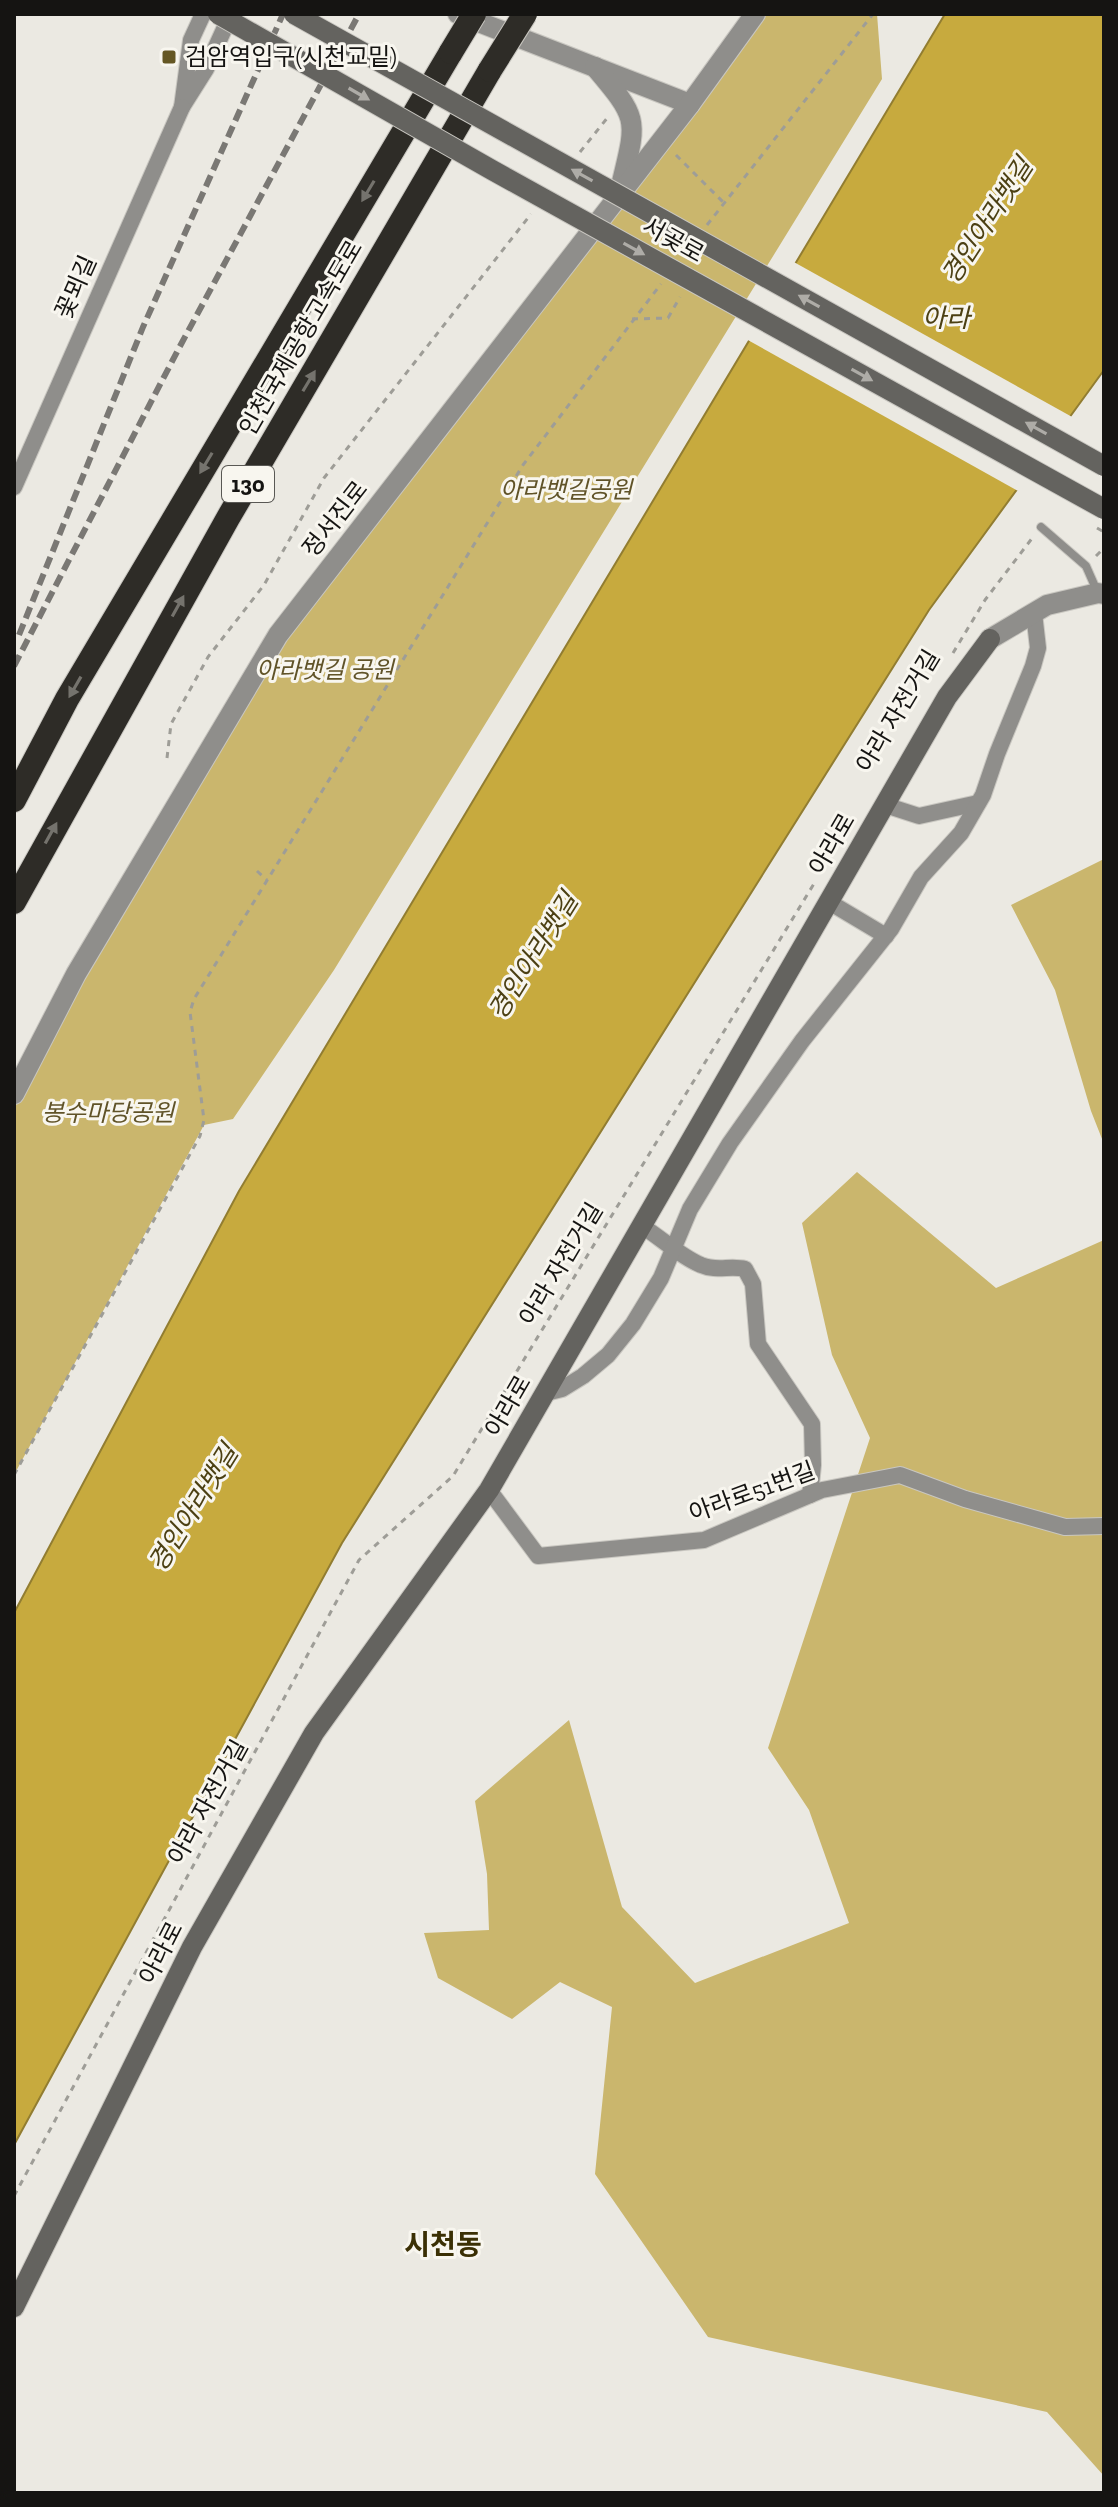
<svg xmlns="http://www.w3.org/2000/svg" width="1118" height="2507" viewBox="0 0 1118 2507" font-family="'Zilla Slab','Noto Sans KR',serif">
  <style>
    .green { fill: #cab66d }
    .water { fill: #c7aa3e; stroke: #927d31; stroke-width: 2 }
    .pier { fill: #ebe9e2 }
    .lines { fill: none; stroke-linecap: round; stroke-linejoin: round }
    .service-casing { stroke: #c9c7c1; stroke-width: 10 }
    .minor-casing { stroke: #c9c7c1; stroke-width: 18 }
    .tertiary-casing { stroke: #c9c7c1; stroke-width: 22 }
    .secondary-casing { stroke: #c9c7c1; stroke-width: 22 }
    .motorway-casing { stroke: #c9c7c1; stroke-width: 26 }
    .path { stroke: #9e9d97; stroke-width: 3; stroke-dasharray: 6 6; stroke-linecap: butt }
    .service { stroke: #8f8e8b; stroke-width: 8 }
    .minor { stroke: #8f8e8b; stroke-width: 16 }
    .tertiary { stroke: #8f8e8b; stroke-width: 20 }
    .secondary { stroke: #64635f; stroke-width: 20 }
    .motorway { stroke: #2e2c27; stroke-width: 24 }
    .rail { stroke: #7a7874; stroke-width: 6; stroke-dasharray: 12 6; stroke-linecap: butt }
    .secondary-bridge-casing { stroke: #c9c7c1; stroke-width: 22; stroke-linecap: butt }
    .motorway-bridge-casing { stroke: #c9c7c1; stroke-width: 26; stroke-linecap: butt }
    .path-bridge { stroke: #9e9d97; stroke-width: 3; stroke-dasharray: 6 6; stroke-linecap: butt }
    .secondary-bridge { stroke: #64635f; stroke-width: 20 }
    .motorway-bridge { stroke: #2e2c27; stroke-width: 24 }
    .oneway { fill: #aeaca7 }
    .oneway2 { fill: #75736d }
    .poi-dot { fill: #655724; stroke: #f8f6ef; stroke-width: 3 }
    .labels { text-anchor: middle; stroke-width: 6; stroke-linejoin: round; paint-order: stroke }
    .shield { fill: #f8f6ef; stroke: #595854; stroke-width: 2 }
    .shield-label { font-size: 22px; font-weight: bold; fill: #151412 }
    .poi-label { font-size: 24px; fill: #151412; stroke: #f8f6ef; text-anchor: start }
    .street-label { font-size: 24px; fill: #151412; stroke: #f8f6ef }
    .park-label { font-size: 24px; font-style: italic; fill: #605328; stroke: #f8f6ef }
    .water-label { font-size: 26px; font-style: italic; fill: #4c4013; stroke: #f8f6ef }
    .quarter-label { font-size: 28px; font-weight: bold; fill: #3b3005; stroke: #f8f6ef }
  </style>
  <rect width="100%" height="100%" fill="#ebe9e2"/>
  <g class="green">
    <path d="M755,14H877L882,79L334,970L233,1119L204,1125L14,1475V1094L278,635Z"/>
    <path d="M1104,859V1144L1091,1111L1055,990L1011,905Z"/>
    <path d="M857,1172L996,1288L1104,1240V2476L1047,2412L708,2337L595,2174L612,2007L560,1982L512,2019L438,1978L424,1933L489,1930L487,1874L475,1801L569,1720L622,1907L695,1983L849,1923L809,1810L768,1748L870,1438L832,1355L802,1223Z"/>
  </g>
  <path class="water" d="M945,14H1104V370L929,610L342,1543L14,2145V1613L239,1191Z"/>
  <path class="pier" d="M792,261L1074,418L1020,492L746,339Z"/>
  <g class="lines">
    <defs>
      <path id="service" d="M1041,527L1086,566L1097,591"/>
      <g id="minor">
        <path d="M203,14L191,40L182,107L206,69L231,14"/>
        <path d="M14,487L182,107"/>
        <path d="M885,805L919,816L978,803"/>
        <path d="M829,902L886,936"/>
        <path d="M642,1226C661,1238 681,1257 701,1265C717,1272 730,1265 745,1269L753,1284L758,1344L812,1424L813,1465L810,1495"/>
        <path d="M546,1393L562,1389L583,1376L608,1355L633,1324L661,1278L690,1209L730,1143L802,1041L891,929L921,877L961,833L983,795L997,754L1033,666L1038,648L1034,613"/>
        <path d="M489,1490L538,1556L704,1540L822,1490L900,1475L965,1499L1065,1527L1104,1526"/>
      </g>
      <g id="tertiary">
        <path d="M458,14L690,104"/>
        <path d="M595,67C640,120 637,119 621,186"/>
        <path d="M990,639L1047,605L1098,593L1104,594"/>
        <path d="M14,1094L76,974L278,635L690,104L755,14"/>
      </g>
      <path id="secondary" d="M14,2307L192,1947L314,1733L489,1490L947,697L990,639"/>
      <g id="motorway">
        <path d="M14,800L67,699L451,52"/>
        <path d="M14,902L228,518L490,70"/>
      </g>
    </defs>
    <use href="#service" class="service-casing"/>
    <use href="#minor" class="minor-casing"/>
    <use href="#tertiary" class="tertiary-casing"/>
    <use href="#secondary" class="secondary-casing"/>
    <use href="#motorway" class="motorway-casing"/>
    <g class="path">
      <path d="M580,152L608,117"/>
      <path d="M676,155L724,203"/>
      <path d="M707,225L873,14"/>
      <path d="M632,319L668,318L680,297"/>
      <path d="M1096,556L1104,548"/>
      <path d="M953,653L985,600L1033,537"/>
      <path d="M167,758L171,724L208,657L264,585L324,478L531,214"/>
      <path d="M257,871L267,880"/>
      <path d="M14,1475L200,1136L204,1120L190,1012L194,999L523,465L661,284"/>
      <path d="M14,2196L359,1560L453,1476L815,882"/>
    </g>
    <use href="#service" class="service"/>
    <use href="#minor" class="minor"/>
    <use href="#tertiary" class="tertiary"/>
    <use href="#secondary" class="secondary"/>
    <use href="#motorway" class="motorway"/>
    <g class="rail">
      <path d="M19,635L143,327L283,14"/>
      <path d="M14,666L179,348L359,14"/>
    </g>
    <defs>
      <g id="secondary-bridge">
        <path d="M218,14L492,170L1104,509"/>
        <path d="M294,14L1104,466"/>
      </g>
      <g id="motorway-bridge">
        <path d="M451,52L474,14"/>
        <path d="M490,70L525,14"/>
      </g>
    </defs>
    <use href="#secondary-bridge" class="secondary-bridge-casing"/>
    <use href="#motorway-bridge" class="motorway-bridge-casing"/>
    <path class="path-bridge" d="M1097,528L1104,532"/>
    <use href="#secondary-bridge" class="secondary-bridge"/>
    <use href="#motorway-bridge" class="motorway-bridge"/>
  </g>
  <defs><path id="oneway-solid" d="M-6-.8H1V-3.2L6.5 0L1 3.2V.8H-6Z" transform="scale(2)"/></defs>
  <g class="oneway">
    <use href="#oneway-solid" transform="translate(359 94) rotate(30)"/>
    <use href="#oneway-solid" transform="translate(582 175) rotate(-151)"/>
    <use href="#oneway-solid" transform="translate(634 249) rotate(29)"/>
    <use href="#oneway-solid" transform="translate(809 301) rotate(-151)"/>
    <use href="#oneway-solid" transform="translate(862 375) rotate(29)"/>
    <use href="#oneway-solid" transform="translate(1036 428) rotate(-151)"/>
  </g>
  <g class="oneway2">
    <use href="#oneway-solid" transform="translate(368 191) rotate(121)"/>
    <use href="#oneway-solid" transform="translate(309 381) rotate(-59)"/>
    <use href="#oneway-solid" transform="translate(206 463) rotate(121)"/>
    <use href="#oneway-solid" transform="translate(178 606) rotate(-61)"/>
    <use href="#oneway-solid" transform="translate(75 687) rotate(120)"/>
    <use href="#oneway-solid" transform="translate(51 833) rotate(-61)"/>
  </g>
  <rect class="poi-dot" x="161" y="49" width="16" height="16" rx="4"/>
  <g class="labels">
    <rect class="shield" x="222" y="466" width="52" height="36" rx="6"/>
    <g class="shield-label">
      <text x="248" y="492">130</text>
    </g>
    <g class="poi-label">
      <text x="185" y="65">검암역입구(시천교밑)</text>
    </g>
    <g class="street-label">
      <text transform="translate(673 240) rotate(29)" y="8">서곶로</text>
      <text transform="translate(76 287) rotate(-66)" y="8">꽃뫼길</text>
      <text transform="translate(301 338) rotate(-60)" y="8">인천국제공항고속도로</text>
      <text transform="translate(335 519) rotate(-52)" y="8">정서진로</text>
      <text transform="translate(898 711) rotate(-59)" y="8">아라 자전거길</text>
      <text transform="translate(832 844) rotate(-60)" y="8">아라로</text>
      <text transform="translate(561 1264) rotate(-59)" y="8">아라 자전거길</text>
      <text transform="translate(508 1406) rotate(-60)" y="8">아라로</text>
      <text transform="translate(752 1492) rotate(-20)" y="8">아라로51번길</text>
      <text transform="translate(208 1802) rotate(-61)" y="8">아라 자전거길</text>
      <text transform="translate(161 1953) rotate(-63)" y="8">아라로</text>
    </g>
    <g class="park-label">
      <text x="566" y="498">아라뱃길공원</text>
      <text x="325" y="678">아라뱃길 공원</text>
      <text x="108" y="1121">봉수마당공원</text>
    </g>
    <g class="water-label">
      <text transform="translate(987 221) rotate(-57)" y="9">경인아라뱃길</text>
      <text x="946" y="327">아라</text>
      <text transform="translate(533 956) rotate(-58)" y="9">경인아라뱃길</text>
      <text transform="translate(193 1508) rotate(-58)" y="9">경인아라뱃길</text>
    </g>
    <g class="quarter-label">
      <text x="443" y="2254">시천동</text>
    </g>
  </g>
  <rect width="1118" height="2507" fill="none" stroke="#151412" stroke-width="32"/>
</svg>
